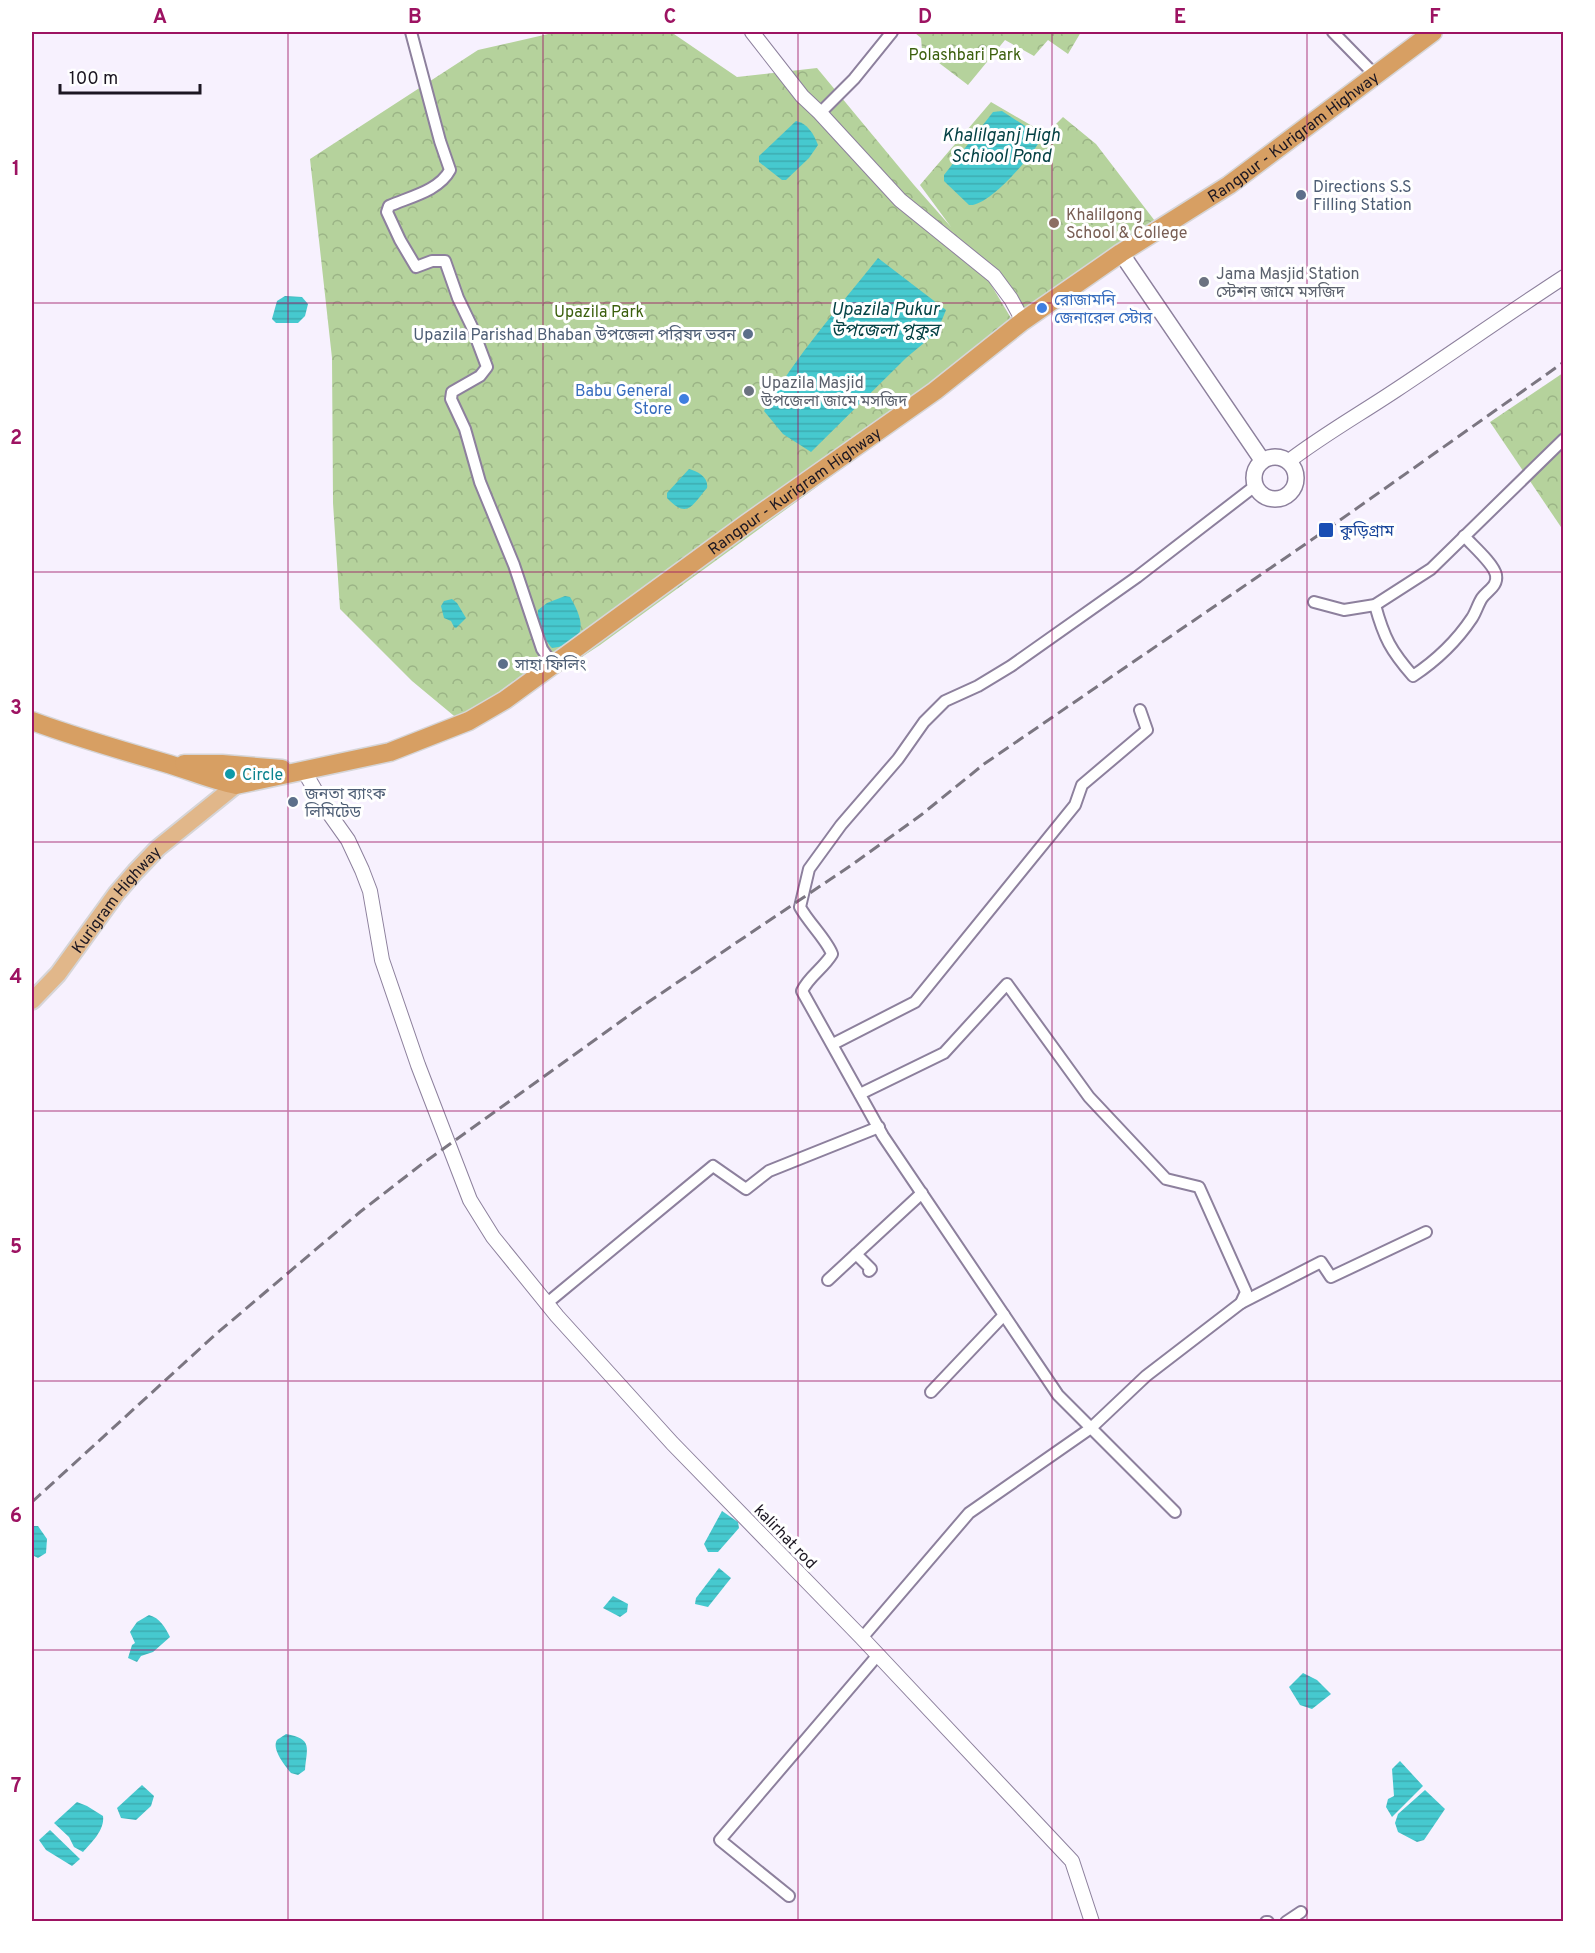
<svg xmlns="http://www.w3.org/2000/svg" width="1595" height="1953" viewBox="0 0 1595 1953" font-family="Overpass,'Noto Sans Bengali',sans-serif">
  <style>
    .forest { fill: url(#forest-crowns) }
    .water { fill: url(#water-rules) }
    .lines { fill: none; stroke-linecap: round; stroke-linejoin: round }
    .minor-casing { stroke: #8d809d; stroke-width: 14 }
    .tertiary-casing { stroke: #8d809d; stroke-width: 16 }
    .secondary-casing { stroke: #8d809d; stroke-width: 18 }
    .primary-casing { stroke: #d6d5d7; stroke-width: 20 }
    .trunk-casing { stroke: #d6d5d7; stroke-width: 21 }
    .minor { stroke: #fff; stroke-width: 10 }
    .tertiary { stroke: #fff; stroke-width: 14 }
    .secondary { stroke: #fff; stroke-width: 15 }
    .primary { stroke: #e1b78a; stroke-width: 16 }
    .trunk { stroke: #d79f63; stroke-width: 18 }
    .rail { stroke: #7b7681; stroke-width: 3; stroke-dasharray: 12 6; stroke-linecap: butt }
    .grid { fill: none; stroke: #9d1362; stroke-width: 1.5; stroke-opacity: 0.55 }
    .service-dot { fill: #5c6f8a; stroke: #fff; stroke-width: 2 }
    .education-dot { fill: #8d6e63; stroke: #fff; stroke-width: 2 }
    .worship-dot { fill: #6b7280; stroke: #fff; stroke-width: 2 }
    .shop-dot { fill: #3f7fe0; stroke: #fff; stroke-width: 2 }
    .transit-dot { fill: #1a4fb4; stroke: #fff; stroke-width: 2 }
    .culture-dot { fill: #0f9aa8; stroke: #fff; stroke-width: 2 }
    .labels { text-anchor: middle; stroke-width: 6; stroke-linejoin: round; paint-order: stroke }
    .park-label { font-size: 16px; fill: #3b5f0d; stroke: #fff }
    .street-label { font-size: 16px; fill: #1c1722; stroke: #fff }
    .service-label { font-size: 16px; fill: #4e5e75; stroke: #fff; text-anchor: start }
    .education-label { font-size: 16px; fill: #785e54; stroke: #fff; text-anchor: start }
    .worship-label { font-size: 16px; fill: #5b616d; stroke: #fff; text-anchor: start }
    .shop-label { font-size: 16px; fill: #366cbe; stroke: #fff; text-anchor: start }
    .transit-label { font-size: 16px; fill: #164399; stroke: #fff; text-anchor: start }
    .culture-label { font-size: 16px; fill: #0d838f; stroke: #fff; text-anchor: start }
    .water-label { font-size: 18px; font-style: italic; fill: #054245; stroke: #fff }
    .neatline { fill: none; stroke: #9d1362; stroke-width: 2 }
    .grid-label { font-size: 20px; text-anchor: middle; font-weight: bold; fill: #9d1362 }
  </style>
  <defs>
    <pattern id="forest-crowns" width="20" height="18" patternUnits="userSpaceOnUse" patternTransform="scale(1.5)"><rect width="20" height="18" fill="#b5d29c"/><path d="M2 6a3 3 0 1 1 6 0M12 15a3 3 0 1 1 6 0" fill="none" stroke="#9bb486"/></pattern>
    <pattern id="water-rules" width="6" height="5" patternUnits="userSpaceOnUse" patternTransform="scale(1.5)"><rect width="6" height="5" fill="#46c9cf"/><path d="M0 2.5h6" fill="none" stroke="#3dacb1"/></pattern>
  </defs>
  <rect width="100%" height="100%" fill="#f7f1fe"/>
  <g class="forest">
    <path d="M557,32H671L737,77L817,68L914,185L951,227L920,185L991,102L1046,134L1063,117L1096,144L1158,225L1035,319L975,258L1020,333L940,397L600,645L471,730L412,681L340,609L333,503L332,358L310,159L478,50Z"/>
    <path d="M916,32H1081L1068,54L1048,40L1034,56L1005,40L968,85L922,50L921,38L915,33Z"/>
    <path d="M1563,373V530L1490,422Z"/>
  </g>
  <g class="water">
    <path d="M1002,111L1042,137C1034,154 988,208 969,205L944,181V175L993,112Z"/>
    <path d="M796,121C807,123 814,134 818,145L809,158L786,180H782L759,162V156Z"/>
    <path d="M878,258L946,310L937,332L906,358L811,452L783,434L764,411C796,356 838,308 878,258Z"/>
    <path d="M285,296L302,297L308,304L305,316L298,323H276L272,319L277,301Z"/>
    <path d="M689,469C698,471 709,478 707,488C692,505 688,520 667,498V493Z"/>
    <path d="M565,596L570,597C586,623 587,644 552,648C544,640 537,622 538,610L547,603Z"/>
    <path d="M452,599L457,603L466,618L456,628L454,627L451,621L444,618L441,606L444,601Z"/>
    <path d="M722,1511L738,1522L739,1528L718,1552H708L704,1544Z"/>
    <path d="M32,1526H38L47,1539L46,1553L38,1558L32,1555Z"/>
    <path d="M719,1568L731,1578L708,1607L695,1604L696,1598Z"/>
    <path d="M613,1596L628,1604L627,1612L620,1617L603,1608Z"/>
    <path d="M149,1615C160,1618 165,1627 170,1637L153,1652L141,1656L137,1662L128,1658L132,1645L135,1643L130,1632L137,1622Z"/>
    <path d="M1303,1673L1317,1680L1331,1694L1312,1709L1300,1705L1289,1687Z"/>
    <path d="M286,1734C313,1739 307,1747 305,1770L298,1775L291,1773C286,1767 271,1749 277,1740C278,1739 285,1735 286,1734Z"/>
    <path d="M1400,1761L1423,1786L1392,1817L1386,1807L1388,1799L1394,1796L1392,1769Z"/>
    <path d="M142,1785L154,1796L151,1806L136,1820L121,1818L117,1808Z"/>
    <path d="M1425,1790L1445,1809L1424,1840L1417,1842L1398,1832L1395,1823L1398,1814Z"/>
    <path d="M77,1802L87,1806L103,1816C105,1830 91,1843 83,1852L74,1847L69,1837L54,1823Z"/>
    <path d="M50,1830L80,1859L72,1866L46,1850L39,1840Z"/>
  </g>
  <g class="lines">
    <defs>
      <g id="minor">
        <path d="M411,32L440,141L450,170C439,191 409,197 389,206L387,212L400,240L416,267L432,261H445L458,298L472,327L487,367L480,376L452,392L451,399L465,429L480,482L514,565L542,649L553,665"/>
        <path d="M1333,32L1375,75"/>
        <path d="M820,113L854,79L892,32"/>
        <path d="M1314,602L1344,610L1375,605L1431,569L1564,439"/>
        <path d="M1375,605C1384,638 1391,651 1413,676C1437,660 1456,642 1472,618C1476,612 1478,604 1482,598C1488,590 1498,586 1496,575C1494,564 1472,545 1464,536"/>
        <path d="M833,1044L915,1002L1075,805L1082,785L1147,730L1140,710"/>
        <path d="M860,1094L944,1053L1007,984L1089,1097L1166,1179L1199,1187L1246,1292L1241,1303L1146,1376L1091,1428L969,1513L862,1638"/>
        <path d="M856,1254L871,1269L869,1271"/>
        <path d="M828,1280L922,1193"/>
        <path d="M1241,1303L1321,1262L1331,1277L1426,1232"/>
        <path d="M546,1304L713,1166L746,1189L769,1171L879,1127"/>
        <path d="M931,1392L1004,1315"/>
        <path d="M1175,1512L1058,1395L883,1136L802,991C809,976 824,968 832,954C827,940 808,922 800,907L809,869L841,825L898,759L924,722L945,701L978,686L1011,666L1137,577L1255,486"/>
        <path d="M789,1896L720,1840L877,1656"/>
        <path d="M1266,1922H1268"/>
        <path d="M1286,1922L1301,1912"/>
      </g>
      <g id="tertiary">
        <path d="M752,32L802,96L820,113L900,200L994,276L1011,299L1023,321"/>
        <path d="M1289,461C1323,435 1360,414 1396,390C1452,353 1507,314 1564,277"/>
        <path d="M304,771L326,809L348,840L362,870L370,891L382,960L418,1065L470,1200L493,1237L557,1316L672,1443L862,1638L1072,1861L1092,1922"/>
      </g>
      <g id="secondary">
        <path d="M1121,253L1262,460"/>
        <circle cx="1275" cy="478" r="21"/>
      </g>
      <g id="primary">
        <path id="s1" d="M32,1001L58,974L116,894L135,872L158,848L236,785L239,776"/>
      </g>
      <g id="trunk">
        <path id="s2" d="M32,721C75,737 120,750 165,763C189,770 211,780 236,785L390,752L469,721L505,700L746,524L935,391L1023,321L1121,253L1229,185L1433,32"/>
        <path d="M184,764H222L282,769"/>
      </g>
    </defs>
    <use href="#minor" class="minor-casing"/>
    <use href="#tertiary" class="tertiary-casing"/>
    <use href="#secondary" class="secondary-casing"/>
    <use href="#primary" class="primary-casing"/>
    <use href="#trunk" class="trunk-casing"/>
    <use href="#minor" class="minor"/>
    <use href="#tertiary" class="tertiary"/>
    <use href="#secondary" class="secondary"/>
    <use href="#primary" class="primary"/>
    <use href="#trunk" class="trunk"/>
    <path class="rail" d="M32,1502L216,1334L360,1212L422,1164L635,1011L853,864L921,815L984,764L1326,530L1564,362"/>
  </g>
  <path class="grid" d="M288,32V1922M543,32V1922M798,32V1922M1052,32V1922M1307,32V1922M32,303H1564M32,572H1564M32,842H1564M32,1111H1564M32,1381H1564M32,1650H1564"/>
  <g class="service-dot">
    <circle cx="1301" cy="195" r="6"/>
    <circle cx="748" cy="334" r="6"/>
    <circle cx="503" cy="664" r="6"/>
    <circle cx="293" cy="802" r="6"/>
  </g>
  <circle class="education-dot" cx="1054" cy="223" r="6"/>
  <g class="worship-dot">
    <circle cx="1204" cy="282" r="6"/>
    <circle cx="749" cy="391" r="6"/>
  </g>
  <g class="shop-dot">
    <circle cx="1042" cy="308" r="6"/>
    <circle cx="684" cy="399" r="6"/>
  </g>
  <rect class="transit-dot" x="1318" y="522" width="16" height="16" rx="3"/>
  <circle class="culture-dot" cx="230" cy="774" r="6"/>
  <g class="labels">
    <g class="park-label">
      <text x="965" y="60">Polashbari Park</text>
      <text x="599" y="317">Upazila Park</text>
    </g>
    <g class="street-label">
      <text dy="6" stroke="none"><textPath href="#s2" startOffset="1467">Rangpur - Kurigram Highway</textPath></text>
      <text dy="6" stroke="none"><textPath href="#s2" startOffset="855">Rangpur - Kurigram Highway</textPath></text>
      <text dy="6" stroke="none"><textPath href="#s1" startOffset="132">Kurigram Highway</textPath></text>
      <text transform="translate(786 1536) rotate(46)" y="6">kalirhat rod</text>
    </g>
    <g class="service-label">
      <text x="1313" y="192">Directions S.S<tspan x="1313" dy="18">Filling Station</tspan></text>
      <text x="736" y="340" text-anchor="end">Upazila Parishad Bhaban উপজেলা পরিষদ ভবন</text>
      <text x="515" y="670">সাহা ফিলিং</text>
      <text x="305" y="799">জনতা ব্যাংক<tspan x="305" dy="18">লিমিটেড</tspan></text>
    </g>
    <g class="education-label">
      <text x="1066" y="220">Khalilgong<tspan x="1066" dy="18">School &amp; College</tspan></text>
    </g>
    <g class="worship-label">
      <text x="1216" y="279">Jama Masjid Station<tspan x="1216" dy="18">স্টেশন জামে মসজিদ</tspan></text>
      <text x="761" y="388">Upazila Masjid<tspan x="761" dy="18">উপজেলা জামে মসজিদ</tspan></text>
    </g>
    <g class="shop-label">
      <text x="1054" y="305">রোজামনি<tspan x="1054" dy="18">জেনারেল স্টোর</tspan></text>
      <text x="672" y="396" text-anchor="end">Babu General<tspan x="672" dy="18">Store</tspan></text>
    </g>
    <g class="transit-label">
      <text x="1340" y="536">কুড়িগ্রাম</text>
    </g>
    <g class="culture-label">
      <text x="242" y="780">Circle</text>
    </g>
    <g class="water-label">
      <text x="1001" y="141">Khalilganj High<tspan x="1001" dy="21">Schiool Pond</tspan></text>
      <text x="885" y="315">Upazila Pukur<tspan x="885" dy="21">উপজেলা পুকুর</tspan></text>
    </g>
  </g>
  <rect width="1595" height="1953" fill="none" stroke="#ffffff" stroke-width="66"/>
  <path d="M60 84v9h140v-9" fill="none" stroke="#1c1722" stroke-width="3"/>
  <text x="69" y="84" font-size="18" fill="#1c1722" stroke="#ffffff" stroke-width="4.5" paint-order="stroke">100 m</text>
  <rect x="33" y="33" width="1529" height="1887" class="neatline"/>
  <g class="grid-label">
    <text x="160" y="23">A</text>
    <text x="415" y="23">B</text>
    <text x="670" y="23">C</text>
    <text x="925" y="23">D</text>
    <text x="1180" y="23">E</text>
    <text x="1435" y="23">F</text>
    <text x="16" y="175">1</text>
    <text x="16" y="444">2</text>
    <text x="16" y="714">3</text>
    <text x="16" y="983">4</text>
    <text x="16" y="1253">5</text>
    <text x="16" y="1522">6</text>
    <text x="16" y="1792">7</text>
  </g>
</svg>
